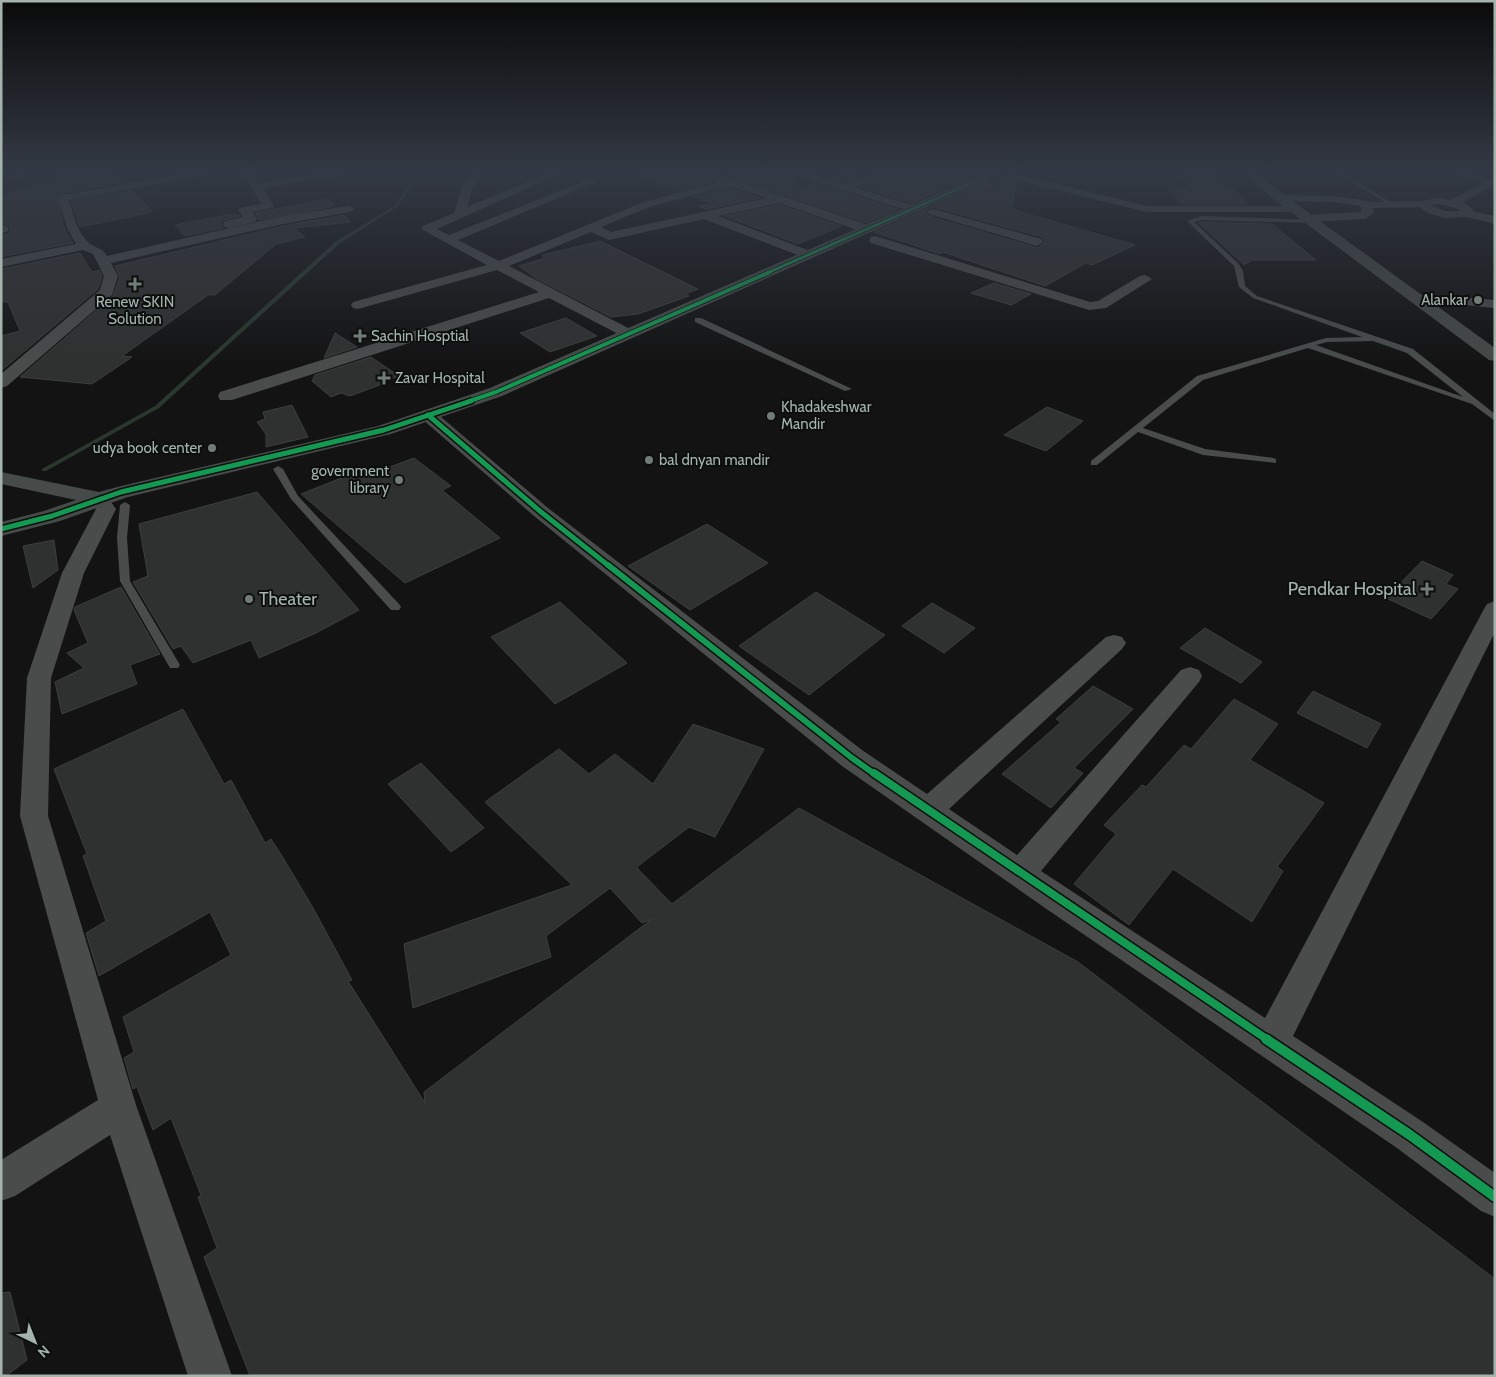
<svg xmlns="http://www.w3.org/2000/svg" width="1496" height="1377" viewBox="0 0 1496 1377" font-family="Cabin,sans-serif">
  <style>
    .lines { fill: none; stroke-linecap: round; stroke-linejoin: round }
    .stream { fill: #2a382e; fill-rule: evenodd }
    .building { fill: #2f3130; stroke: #3b3f3e }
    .lane { fill: #494c4b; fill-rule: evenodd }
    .street { fill: #494c4b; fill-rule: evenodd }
    .secondary { fill: #464b49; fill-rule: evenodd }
    .primary { fill: #454947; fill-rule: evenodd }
    .cycleway-far5-casing { stroke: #0d0e0e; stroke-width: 4.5 }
    .cycleway-far4-casing { stroke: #0d0e0e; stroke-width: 5.5 }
    .cycleway-far3-casing { stroke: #0d0e0e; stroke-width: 8 }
    .cycleway-far2-casing { stroke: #0d0e0e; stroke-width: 9 }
    .cycleway-far1-casing { stroke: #0d0e0e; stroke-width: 11 }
    .cycleway-casing { stroke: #0d0e0e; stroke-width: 13 }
    .cycleway-far5 { stroke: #139951; stroke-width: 3 }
    .cycleway-far4 { stroke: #139951; stroke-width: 4 }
    .cycleway-far3 { stroke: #139951; stroke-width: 5 }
    .cycleway-far2 { stroke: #139951; stroke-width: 6 }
    .cycleway-far1 { stroke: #139951; stroke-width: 8 }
    .cycleway { stroke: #139951; stroke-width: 10 }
    .poi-dot { fill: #717c77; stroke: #0d0e0e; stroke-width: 2 }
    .labels { text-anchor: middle; stroke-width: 4; stroke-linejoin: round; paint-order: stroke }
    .far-poi-label { font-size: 15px; fill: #a4b4ad; stroke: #0d0e0e; text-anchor: start }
    .poi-label { font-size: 18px; fill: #a4b4ad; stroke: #0d0e0e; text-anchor: end }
  </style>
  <rect width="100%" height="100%" fill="#131313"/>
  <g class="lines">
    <g class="stream">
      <path d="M33,171H38L1,183V181Z"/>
      <path d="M429,171H433L410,189L397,207L339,244L159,408L46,471H42V469L155,406L335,242L395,205L408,187Z"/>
    </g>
  </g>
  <g class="building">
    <path d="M71,171H113L124,182L59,194L56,197L65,230L73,243L1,257V235L7,234L11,230L9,225L1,223V196Z"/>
    <path d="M633,171H690L692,175L712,182L679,191L633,174Z"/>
    <path d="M712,171H785L787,175L796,177L798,189L814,183L898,209L867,223Z"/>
    <path d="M899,171L917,175L920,174L957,183L912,203L861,187Z"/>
    <path d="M945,171H986L972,177Z"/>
    <path d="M1007,171H1020V173L1011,171L1005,175L1008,180L1017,182L1011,209L1135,245L1092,265L1086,263L1045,286L943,252L940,254L874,232L928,208L925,212L928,216L1038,248L1045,242L1042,237L934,207L929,208L975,187L991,191L997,185L990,181L1004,175Z"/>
    <path d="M1176,171L1210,172L1228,189L1234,190L1248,204H1181L1168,187L1190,188Z"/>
    <path d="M842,172L857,177L844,182L829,177Z"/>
    <path d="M729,188L760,198L706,209L698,206L713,204L694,197Z"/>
    <path d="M132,190L153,212L80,227L71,201Z"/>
    <path d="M328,199L335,206L259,220L255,213Z"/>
    <path d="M779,205L841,226L798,244L725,216Z"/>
    <path d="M232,214L240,216L223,220L221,223L223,228L185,236L175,225Z"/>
    <path d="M344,215L351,222L294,228L305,237L276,244L215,295H208L122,356L132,357L92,384L20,377L113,296L120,277L115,266L283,226Z"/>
    <path d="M1202,222L1272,224L1316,260H1252L1244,265L1199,223Z"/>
    <path d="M600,241L698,289L685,294L689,296L638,314L611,317L537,279L519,266L545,258L542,255Z"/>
    <path d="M80,253L92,272L99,270L102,276L98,289L1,371V336L20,331L8,302H1V269Z"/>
    <path d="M994,283L1031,294L1011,305L971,293Z"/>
    <path d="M566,318L597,336L550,352L520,333Z"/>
    <path d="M335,333L357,347L324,358Z"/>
    <path d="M371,357L399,376L383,382L385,383L350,396L341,393L331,397L312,381L315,375Z"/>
    <path d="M292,405L308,437L266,447V434L257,422L265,419L263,412Z"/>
    <path d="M1047,407L1083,421L1046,451L1004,435Z"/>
    <path d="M414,458L451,486L442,490L500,538L405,583L301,494L349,475L355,480Z"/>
    <path d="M257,492L359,610L316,633L259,658L251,640L193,663L181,646L173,649L133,582L148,576L139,524Z"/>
    <path d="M707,524L768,563L690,610L628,566Z"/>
    <path d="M54,540L58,570L33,588L23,546Z"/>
    <path d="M1422,561L1453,575L1446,584L1458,589L1431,619L1386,598Z"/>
    <path d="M121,587L160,654L130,665L137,684L62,714L55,682L84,668L67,653L88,643L74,610L75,607Z"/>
    <path d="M816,592L885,635L809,695L739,646Z"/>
    <path d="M560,602L627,663L555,704L491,637Z"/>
    <path d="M932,603L975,628L944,653L902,626Z"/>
    <path d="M1205,628L1262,662L1241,683L1180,648Z"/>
    <path d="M1093,686L1133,709L1074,768L1083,773L1051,808L1002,774L1061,722L1056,719Z"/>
    <path d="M1313,691L1381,724L1367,748L1297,713Z"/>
    <path d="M1234,699L1278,724L1250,760L1324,803L1277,867L1283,871L1252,922L1173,869L1129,925L1074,884L1116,834L1104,825L1142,785L1146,787L1184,745L1191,749Z"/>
    <path d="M183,709L224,784L231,780L265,843L271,839L282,856L312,906L352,980L348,981L425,1103L424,1092L652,919L642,923L610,888L546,936L551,957L413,1008L404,944L572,885L485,802L559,749L589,774L615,754L653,784L693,724L764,749L715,837L689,827L638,866L637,868L672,904L799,808L1078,962L1495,1279V1376H250L204,1257L217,1248L198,1197L201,1195L171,1118L153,1130L137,1087L133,1089L124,1058L134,1052L123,1017L231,955L210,912L99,976L86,933L106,921L83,856L87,854L54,769Z"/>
    <path d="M421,763L484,828L451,852L388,784Z"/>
    <path d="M10,1292L27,1360L6,1376H1V1293Z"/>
  </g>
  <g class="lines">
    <g class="lane">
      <path d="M1334,171H1340L1396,205L1391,206Z"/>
      <path d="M1441,171H1450L1494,182L1491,184Z"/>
      <path d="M1202,216L1314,220L1312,223L1202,220L1194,222L1239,264L1243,271L1245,286L1257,296L1413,349L1495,414V421L1472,404L1308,348L1203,380L1143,428L1205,449L1273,458L1276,459V463L1203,455L1138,432L1097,465H1091V461L1197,376L1326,338L1362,337L1253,298L1239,287L1234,266L1187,221ZM1373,341L1407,353L1463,397L1316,345L1327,342Z"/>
      <path d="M695,318H701L852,389L845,391L695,322Z"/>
      <path d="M278,466L283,469L298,496L399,604L401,607L399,610H391L291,499L273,469Z"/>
      <path d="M125,502L130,505L127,538L130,581L180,665L178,668H170L120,581L117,538L120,505Z"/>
    </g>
    <g class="street">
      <path d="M195,171H216L211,174L69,200C73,214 77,233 89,243C97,249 102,247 107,256L283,216L349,206L355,209L349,212L283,224L111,263L118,276L112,295L7,386L1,388V374L100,290L104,276L93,254L83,250L1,267V259L76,244L68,230L57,198L59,196Z"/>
      <path d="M242,171H252L259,183L333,171H356L351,174L263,188L274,206L272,208L252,212L257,219L255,222L229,228L225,227L223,224L225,221L243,217L238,210L240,208L261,204Z"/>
      <path d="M475,171H485L473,186L467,207L553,171H566L437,229L449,235L587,180L591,179L596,182L458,240L499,261L641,203L718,182L693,173L692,171H707L871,226L873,229L871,232H863L779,203L718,216L813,252L814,255L808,259L704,219L609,240L591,232L509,266L634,331L637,334L634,337H624L549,298L232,400H220L218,396L220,392L539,292L497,270L358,309L353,308L351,305L353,302L487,265L421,229L423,226L454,213L463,185ZM729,186L767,198L611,232L601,227L649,207Z"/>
      <path d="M787,171H802L844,184L879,171H893L892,173L855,187L918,207L920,209L918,211H910L788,173Z"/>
      <path d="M921,171H938L994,184L995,186L990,189L922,173Z"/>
      <path d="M1012,173L1147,206H1297L1303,209L1297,212H1147L1008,178L1007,176Z"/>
      <path d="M1495,177V185L1463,202L1476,212L1495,216V224L1467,217L1445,218L1428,213L1419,207L1372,208L1374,213L1365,219L1308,222L1304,221L1302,218L1304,215L1362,212L1360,206L1333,202L1280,201L1274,198L1280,195L1333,196L1374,202L1420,201L1439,198L1450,200ZM1439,204L1456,208L1461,211H1445L1430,205Z"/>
      <path d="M933,209L1041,239L1043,242L1037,246L929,214L927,212L929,210Z"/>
      <path d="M1,225L7,226L9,229L7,232L1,233Z"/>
      <path d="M875,236L1090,302L1098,301L1140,276L1145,275L1152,279L1106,308L1089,310L871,243L869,240L871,237Z"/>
      <path d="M1449,296L1495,300V308L1444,303L1442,300L1444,297Z"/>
      <path d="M428,410L434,411L548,508L862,750L927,794L1106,637L1114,635L1122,637L1126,643L1122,649L949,809L1017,855L1181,670L1190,667L1199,670L1202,676L1199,682L1041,871L1265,1018L1484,609L1487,604L1495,601V632L1293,1036L1423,1122L1495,1173V1217L1481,1211L1397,1148L1048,910L842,766L534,516L422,419L419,415L422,411Z"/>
      <path d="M99,493L106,495L116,509L84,573L51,678L48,816L137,1108L232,1376H188L110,1135L15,1196L1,1201V1160L98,1100L20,816L27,678L62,573L96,509L89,499L92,495Z"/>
    </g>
    <path class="secondary" d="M990,171H1005L1003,173L502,396L391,434L128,497L60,521L1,536V522L44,511L76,500L1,484V472L99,492L121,486L378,426L490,388Z"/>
    <path class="primary" d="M1241,171H1254L1284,195L1495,348V361L1489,360L1276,201Z"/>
    <defs>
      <path id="cycleway-far5" d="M767,273L999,171"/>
      <path id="cycleway-far4" d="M467,402L496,392L770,272"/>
      <g id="cycleway-far3">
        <path d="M428,415L541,512L609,566"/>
        <path d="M1,529L52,516L121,492L384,430L471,401"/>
      </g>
      <path id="cycleway-far2" d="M608,565L852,758L876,775"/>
      <path id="cycleway-far1" d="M874,773L1268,1040"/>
      <path id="cycleway" d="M1266,1039L1410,1135L1495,1197"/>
    </defs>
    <use href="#cycleway-far5" class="cycleway-far5-casing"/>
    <use href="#cycleway-far4" class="cycleway-far4-casing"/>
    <use href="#cycleway-far3" class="cycleway-far3-casing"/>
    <use href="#cycleway-far2" class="cycleway-far2-casing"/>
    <use href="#cycleway-far1" class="cycleway-far1-casing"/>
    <use href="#cycleway" class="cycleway-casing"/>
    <use href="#cycleway-far5" class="cycleway-far5"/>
    <use href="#cycleway-far4" class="cycleway-far4"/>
    <use href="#cycleway-far3" class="cycleway-far3"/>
    <use href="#cycleway-far2" class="cycleway-far2"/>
    <use href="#cycleway-far1" class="cycleway-far1"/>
    <use href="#cycleway" class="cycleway"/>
  </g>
  <linearGradient id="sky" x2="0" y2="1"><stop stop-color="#0a0a0a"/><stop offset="0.47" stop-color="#333944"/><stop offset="1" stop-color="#333944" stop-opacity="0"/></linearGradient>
  <rect width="1496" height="364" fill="url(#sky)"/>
  <g class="poi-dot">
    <path d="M132.5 276.5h5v5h5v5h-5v5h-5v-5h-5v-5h5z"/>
    <circle cx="1478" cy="300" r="5"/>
    <path d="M357.5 328.5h5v5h5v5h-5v5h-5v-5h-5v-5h5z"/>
    <path d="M381.5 370.5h5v5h5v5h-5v5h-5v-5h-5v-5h5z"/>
    <circle cx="771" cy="416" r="5"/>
    <circle cx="212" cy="448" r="5"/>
    <circle cx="649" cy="460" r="5"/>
    <circle cx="399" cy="480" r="5"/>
    <path d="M1424.5 581.5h5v5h5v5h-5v5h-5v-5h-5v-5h5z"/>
    <circle cx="249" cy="599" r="5"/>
  </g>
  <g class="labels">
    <g class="far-poi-label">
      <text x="1468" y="305" text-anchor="end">Alankar</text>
      <text x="135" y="307" text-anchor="middle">Renew SKIN<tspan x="135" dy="17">Solution</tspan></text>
      <text x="371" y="341">Sachin Hosptial</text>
      <text x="395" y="383">Zavar Hospital</text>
      <text x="781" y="412">Khadakeshwar<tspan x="781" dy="17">Mandir</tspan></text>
      <text x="202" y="453" text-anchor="end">udya book center</text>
      <text x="659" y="465">bal dnyan mandir</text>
      <text x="389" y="476" text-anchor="end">government<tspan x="389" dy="17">library</tspan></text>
    </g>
    <g class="poi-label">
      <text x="1416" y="595">Pendkar Hospital</text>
      <text x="259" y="605" text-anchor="start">Theater</text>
    </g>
  </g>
  <rect width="1496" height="1377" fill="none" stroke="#a4b4ad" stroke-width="5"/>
  <g transform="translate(35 1342) rotate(137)" stroke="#0d0e0e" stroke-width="4" paint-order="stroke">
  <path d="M0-4L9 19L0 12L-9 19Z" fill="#a4b4ad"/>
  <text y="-8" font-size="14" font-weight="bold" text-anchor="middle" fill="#a4b4ad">N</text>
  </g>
</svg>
